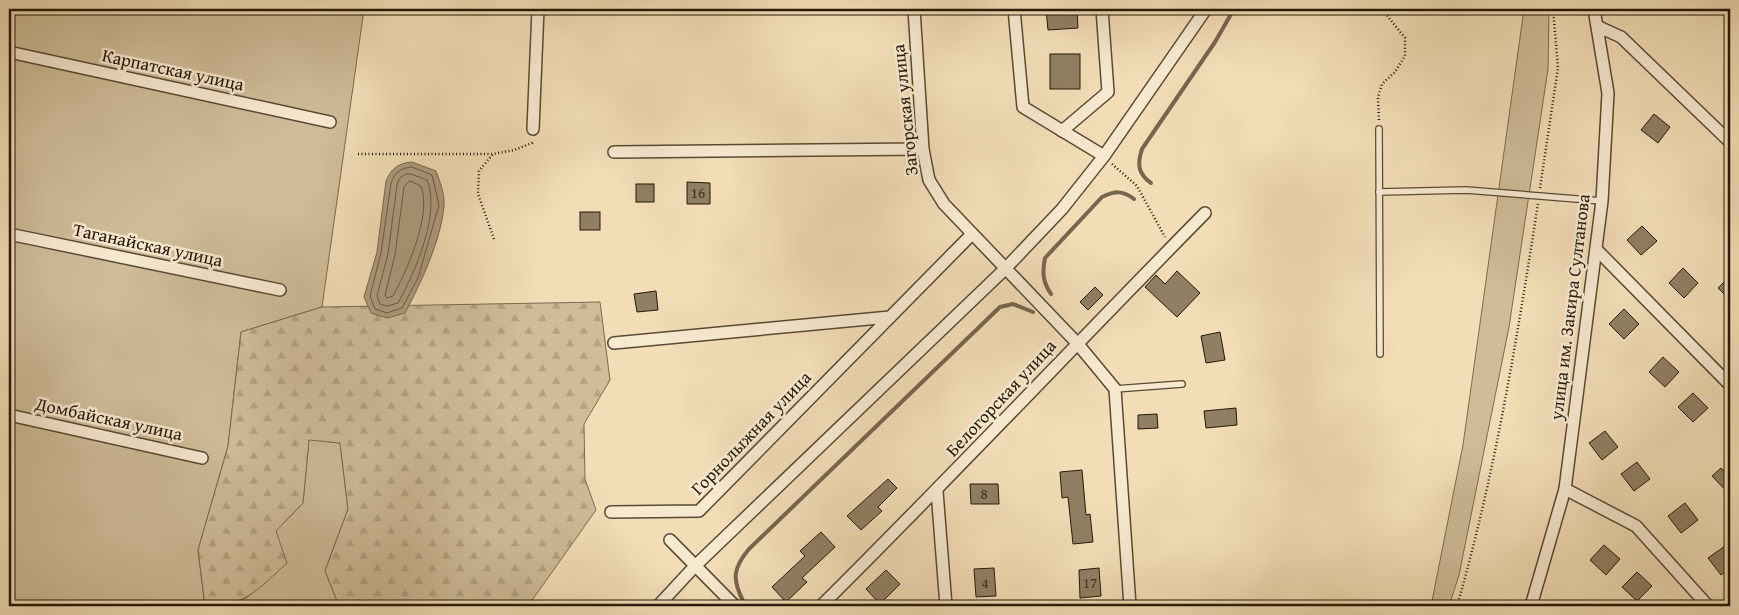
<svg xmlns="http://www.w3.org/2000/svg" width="1739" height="615" viewBox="0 0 1739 615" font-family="'Gentium Book Plus',serif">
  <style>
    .grass { fill: #cfbc99; stroke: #7a6a50 }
    .forest { fill: url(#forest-firs); stroke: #7a6a50 }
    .water { fill: #ac9a7c; stroke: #76664e }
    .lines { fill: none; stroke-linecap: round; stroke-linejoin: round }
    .shore { stroke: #685a42; stroke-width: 1 }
    .stream { stroke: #76664e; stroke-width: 4 }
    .building { fill: #907f63; stroke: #251908 }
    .service-casing { stroke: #584a34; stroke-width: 8 }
    .minor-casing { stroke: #584a34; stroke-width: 14 }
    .path { stroke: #251908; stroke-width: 2.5; stroke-dasharray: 1 2.5; stroke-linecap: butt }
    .service { stroke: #f7e9d0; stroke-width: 5.5 }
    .minor { stroke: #f7e9d0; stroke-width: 11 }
    .labels { text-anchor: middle; stroke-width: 5; stroke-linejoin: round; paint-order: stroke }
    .number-label { font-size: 15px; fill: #40321f }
    .street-label { font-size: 18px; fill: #251908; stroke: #f7e9d0 }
  </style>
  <defs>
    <pattern id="forest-firs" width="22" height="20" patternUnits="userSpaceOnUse" patternTransform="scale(1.25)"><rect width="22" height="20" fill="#cfbc99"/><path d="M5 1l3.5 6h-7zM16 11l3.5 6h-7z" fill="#b2a182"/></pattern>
  </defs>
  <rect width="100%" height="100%" fill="#f2ddb7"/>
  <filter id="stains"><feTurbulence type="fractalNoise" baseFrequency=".004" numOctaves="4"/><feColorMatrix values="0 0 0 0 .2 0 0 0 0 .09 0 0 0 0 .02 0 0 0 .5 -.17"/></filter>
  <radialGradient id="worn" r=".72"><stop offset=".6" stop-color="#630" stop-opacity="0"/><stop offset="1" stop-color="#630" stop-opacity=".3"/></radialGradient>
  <g class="grass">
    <path d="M9,9H364L322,307L241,332L228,446L198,550L205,606H9Z"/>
    <path d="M1524,9H1549L1548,69L1509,327L1459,575L1449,606H1431L1463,445Z"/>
    <path d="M309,439L340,443L348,509L325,571L339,606H226L248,597L276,531L303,503Z"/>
  </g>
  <path class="forest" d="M600,302L610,380L584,424L585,479L596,510L528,606H339L325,571L348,509L340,443L309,440L303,503L276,531L287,563C258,589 247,606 205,606L198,550L228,446L241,332L322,307Z"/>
  <path class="water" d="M412,162L436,171C440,182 445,194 444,206C441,240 421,283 405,313L387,318L371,313L364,297L377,252L386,181C391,169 398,163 412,162Z"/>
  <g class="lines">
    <g class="shore">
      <path d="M412,167L432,175L439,205L418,278L402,308L387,313L375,309L370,296L381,253L391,183C395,172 401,168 412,167Z"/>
      <path d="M406,174H411L427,180C441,214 415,272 398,303L387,306L380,304L377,296L388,254L397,185L399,179Z"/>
      <path d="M410,181L421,186C432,215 407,270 393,296L387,298L385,295L395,255L404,187Z"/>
    </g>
    <g class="stream">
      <path d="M1151,183C1138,174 1137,164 1142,149L1215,42L1234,9"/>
      <path d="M1051,294C1043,282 1042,273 1045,258L1102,197C1115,191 1122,190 1134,199"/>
      <path d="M743,601C732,579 733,568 749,549L1000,307L1013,304L1033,312"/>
      <path d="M691,606C701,602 709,603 719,606"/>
    </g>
  </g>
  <g class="building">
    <path d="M1046,9H1077L1078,28L1048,30Z"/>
    <rect x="1050" y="54" width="30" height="35"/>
    <path d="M1654,114L1670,127L1658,143L1641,130Z"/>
    <path d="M687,182L710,183V204H687Z"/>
    <rect x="636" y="184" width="18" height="18"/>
    <rect x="580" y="212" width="20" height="18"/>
    <path d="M1642,226L1657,241L1641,255L1627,240Z"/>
    <path d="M1683,268L1698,283L1684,298L1669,283Z"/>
    <path d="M1177,271L1200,293L1177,317L1145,287L1156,275L1165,284Z"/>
    <path d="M1730,276V300L1718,288Z"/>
    <path d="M1095,287L1103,295L1088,310L1080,302Z"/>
    <path d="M656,291L658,310L637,312L634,294Z"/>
    <path d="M1624,309L1639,324L1624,339L1609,324Z"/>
    <path d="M1220,332L1225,360L1206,363L1201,336Z"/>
    <path d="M1663,357L1679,372L1665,387L1649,372Z"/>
    <path d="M1693,393L1708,408L1693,422L1678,407Z"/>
    <path d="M1236,408L1237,425L1206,428L1204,411Z"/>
    <path d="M1157,414L1158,428L1138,429V415Z"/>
    <path d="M1605,431L1618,447L1602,460L1589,443Z"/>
    <path d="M1637,462L1650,479L1634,491L1621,474Z"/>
    <path d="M1721,468L1730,478V495L1712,476Z"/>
    <path d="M1082,470L1086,515L1090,514L1093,542L1073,544L1068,497L1062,498L1060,472Z"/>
    <path d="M888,479L897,488L878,507L882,511L861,530L847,516Z"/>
    <path d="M970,484H998L999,504H971Z"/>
    <path d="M1685,503L1698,520L1681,533L1668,516Z"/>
    <path d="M821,532L835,547L802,578L807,582L786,602L772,587L805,556L800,551Z"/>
    <path d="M1604,545L1620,559L1606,575L1590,560Z"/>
    <path d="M1725,546L1730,553V568L1721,575L1708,558Z"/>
    <path d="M994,568L996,596L976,597L974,569Z"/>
    <path d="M1099,568L1101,596L1080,598L1079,570Z"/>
    <path d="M886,570L900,584L880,604L866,589Z"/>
    <path d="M1637,572L1652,586L1637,601L1622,587Z"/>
  </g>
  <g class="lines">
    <defs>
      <g id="service">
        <path d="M1379,129L1380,354"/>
        <path d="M1379,192L1466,190L1602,201"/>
        <path d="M1115,389L1182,384"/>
      </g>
      <g id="minor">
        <path d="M914,9L923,149L929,180L944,204L1077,343L1115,389L1130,606"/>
        <path d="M1014,9L1023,107L1104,156"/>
        <path d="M1599,27L1621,37L1730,142"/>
        <path d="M9,52L330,122"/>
        <path d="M533,129L538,9"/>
        <path d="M1062,131L1108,92L1102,9"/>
        <path d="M614,152L923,149"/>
        <path d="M9,234L280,290"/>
        <path d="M1596,249L1730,385"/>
        <path d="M614,343L890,317"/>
        <path d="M9,415L202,458"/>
        <path d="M1565,489L1636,526L1708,606"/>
        <path d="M937,491L946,606"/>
        <path d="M611,512L699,511L971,235"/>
        <path d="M670,540L735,606"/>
        <path d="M658,606L695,566L1005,269L1062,209L1104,156L1206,9"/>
        <path d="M821,606C951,477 1076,344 1205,213"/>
        <path d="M1531,606L1565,489L1602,201L1608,93L1594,9"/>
      </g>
    </defs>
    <use href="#service" class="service-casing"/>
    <use href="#minor" class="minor-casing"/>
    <g class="path">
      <path d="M1379,120L1378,97L1382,84L1395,72L1405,56V38L1382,9"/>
      <path d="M358,154H493"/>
      <path d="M1112,164L1137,186L1165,237"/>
      <path d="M1540,188L1558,68L1553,9"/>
      <path d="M494,239L478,194L479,171L493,154L514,150L532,143V141"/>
      <path d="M1457,606C1495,475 1517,338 1538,204"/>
    </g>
    <use href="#service" class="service"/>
    <use href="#minor" class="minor"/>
  </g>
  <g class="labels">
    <g class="number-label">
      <text x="698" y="198">16</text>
      <text x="984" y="499">8</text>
      <text x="985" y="588">4</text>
      <text x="1090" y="588">17</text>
    </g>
    <g class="street-label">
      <text transform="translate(173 70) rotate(12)" y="6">Карпатская улица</text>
      <text transform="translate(905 110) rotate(-96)" y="6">Загорская улица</text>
      <text transform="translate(148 245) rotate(12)" y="6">Таганайская улица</text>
      <text transform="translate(1570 307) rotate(-83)" y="6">улица им. Закира Султанова</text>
      <text transform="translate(1001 398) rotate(-47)" y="6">Белогорская улица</text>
      <text transform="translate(109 419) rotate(12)" y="6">Домбайская улица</text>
      <text transform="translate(751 433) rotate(-46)" y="6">Горнолыжная улица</text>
    </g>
  </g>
  <rect width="1739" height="615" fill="none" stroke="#f2ddb7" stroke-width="30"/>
  <rect x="10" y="10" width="1719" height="595" fill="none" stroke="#251908" stroke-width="2.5"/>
  <rect x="15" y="15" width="1709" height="585" fill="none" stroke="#251908"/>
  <rect width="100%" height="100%" filter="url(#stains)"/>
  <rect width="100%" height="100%" fill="url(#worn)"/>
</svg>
